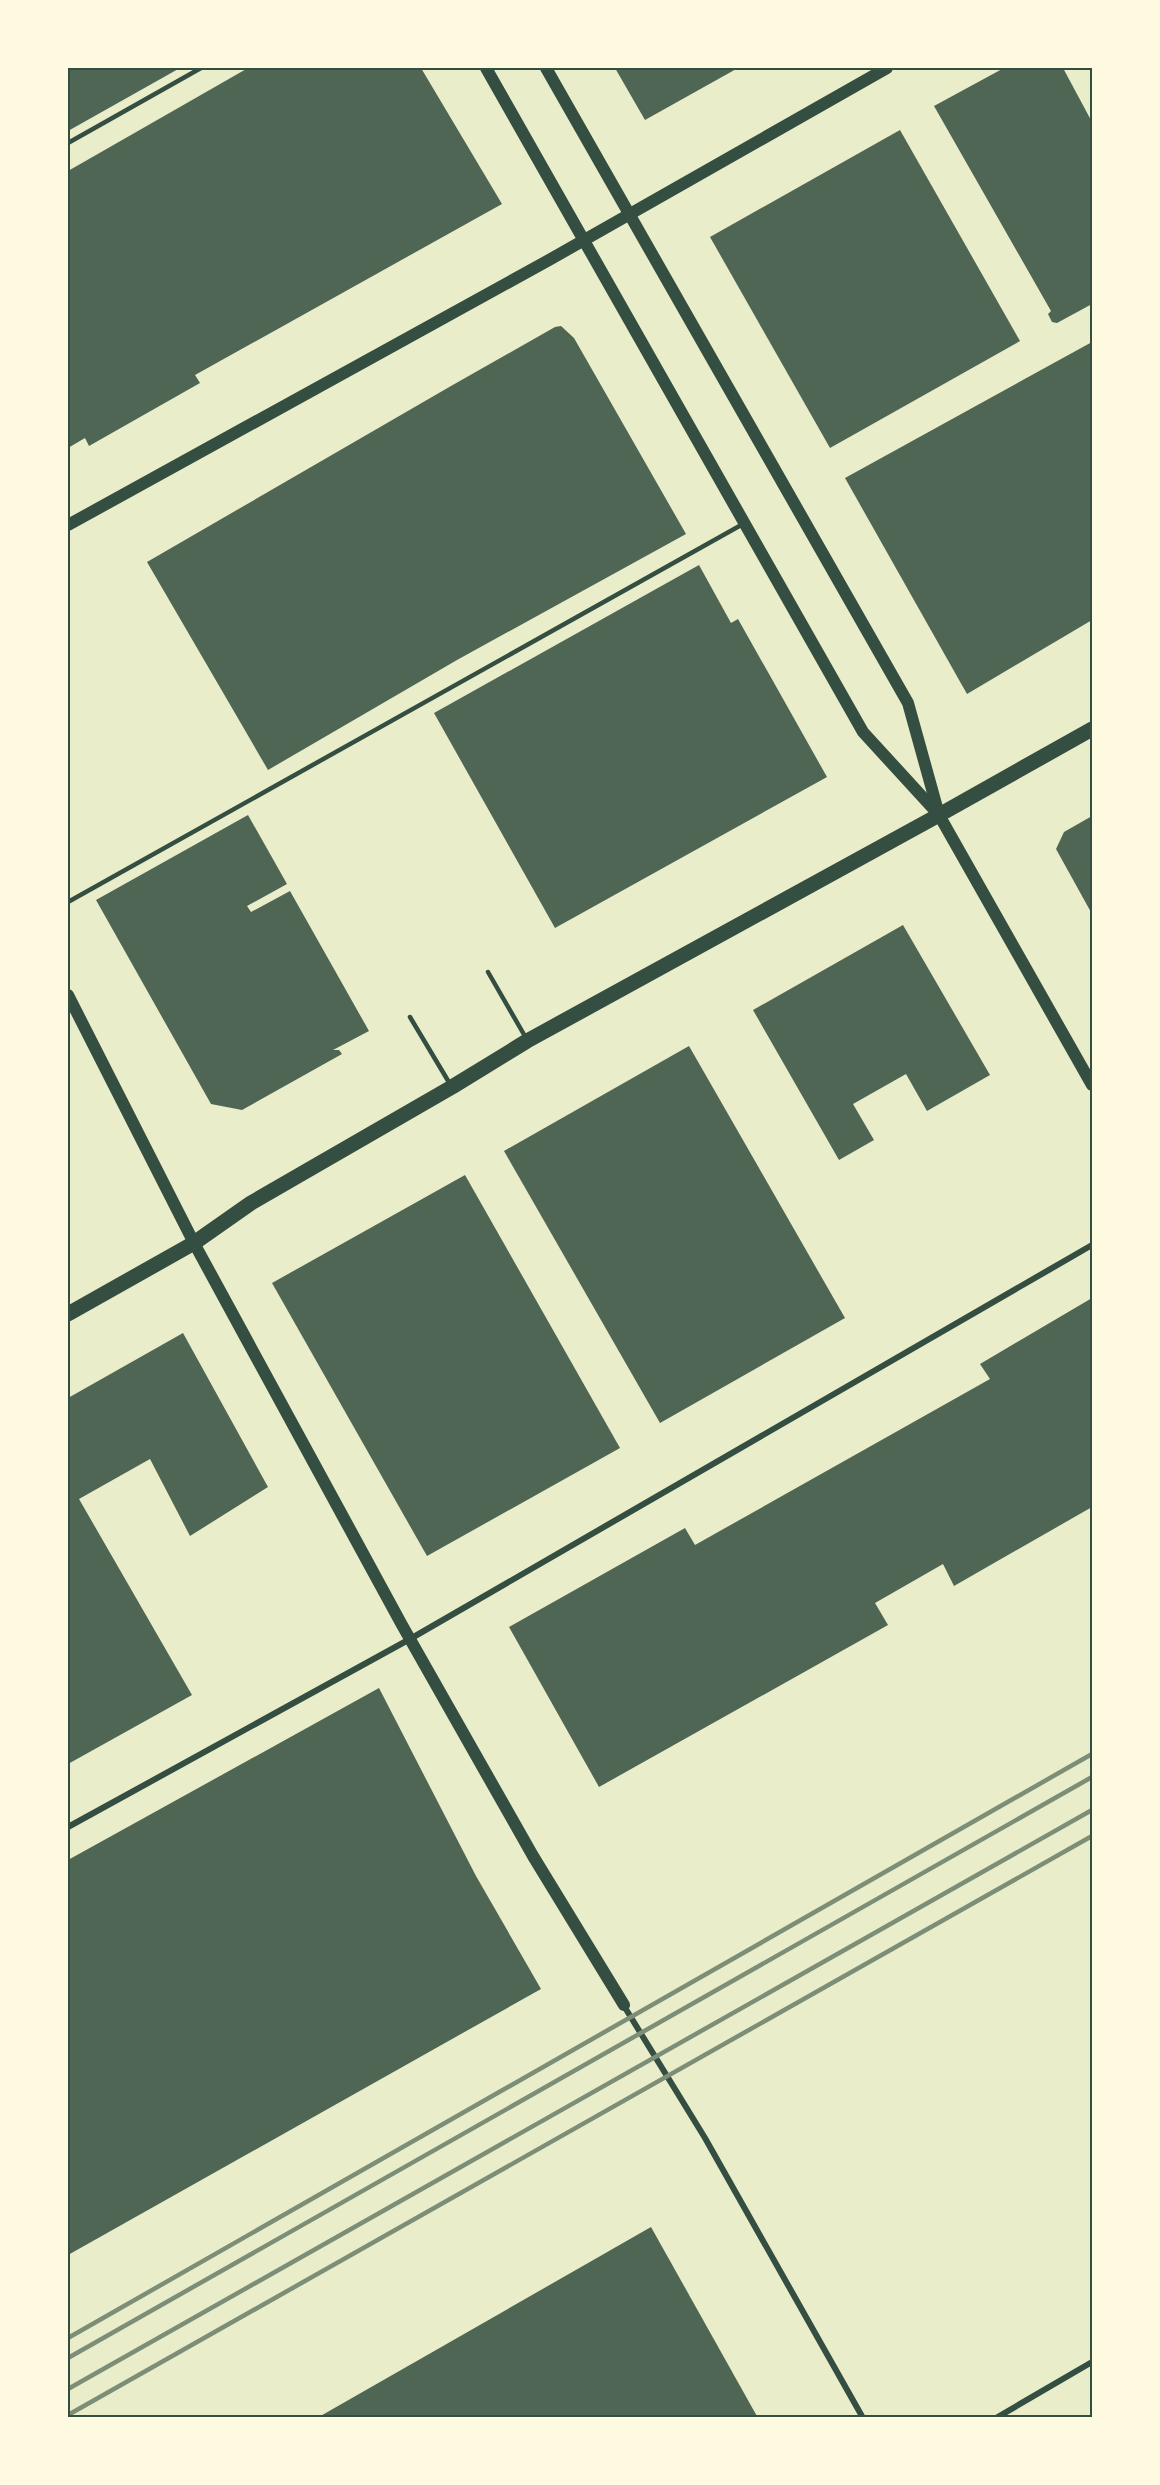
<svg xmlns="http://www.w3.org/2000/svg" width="1160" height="2485" viewBox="0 0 1160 2485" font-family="'Fira Sans Condensed',sans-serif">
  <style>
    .building { fill: #4f6655 }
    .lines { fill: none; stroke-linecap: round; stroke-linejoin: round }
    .service { stroke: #344e41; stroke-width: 4.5 }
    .minor { stroke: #344e41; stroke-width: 6 }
    .secondary { stroke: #344e41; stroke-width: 12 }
    .primary { stroke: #344e41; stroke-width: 15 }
    .rail { stroke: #7c8e77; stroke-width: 4.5 }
    .neatline { fill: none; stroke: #344e41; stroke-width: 2 }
  </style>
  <rect width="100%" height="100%" fill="#e9edc9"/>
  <g class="building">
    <path d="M68,68H180L68,131Z"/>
    <path d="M248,68H421L502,204L195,375L200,383L89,446L85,438L68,448V171Z"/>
    <path d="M615,68H738L645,120Z"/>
    <path d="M1004,68H1063L1092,122V304L1057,323L1052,322L1048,314L1051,311L934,106Z"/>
    <path d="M900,130L1020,341L830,448L710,237Z"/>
    <path d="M561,326L574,338L686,534L457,660L268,770L147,562L451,386L555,327Z"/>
    <path d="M1092,342V620L967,694L845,478Z"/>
    <path d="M699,565L731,623L738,619L827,777L555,928L434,713Z"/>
    <path d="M248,815L287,884L247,906L251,912L290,891L369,1031L333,1050H339L342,1054L242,1110L211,1104L96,900Z"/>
    <path d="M1092,816V914L1056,849L1064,832Z"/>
    <path d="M903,925L990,1075L927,1111L906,1074L853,1104L874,1140L839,1160L753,1010Z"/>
    <path d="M689,1046L845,1318L660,1423L504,1151Z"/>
    <path d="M465,1175L620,1448L427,1556L272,1283Z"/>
    <path d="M1092,1298V1507L954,1586L943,1564L875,1603L888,1625L599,1787L509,1627L685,1528L695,1545L990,1379L980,1364Z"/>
    <path d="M183,1333L268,1487L190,1536L150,1459L79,1499L192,1695L68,1764V1398Z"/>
    <path d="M379,1688L476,1876L541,1989L68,2255V1860Z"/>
    <path d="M651,2227L758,2418H317Z"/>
  </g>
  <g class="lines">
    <g class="service">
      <path d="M68,143L201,68"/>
      <path d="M68,902L743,524"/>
      <path d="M488,972L526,1038"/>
      <path d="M410,1017L450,1084"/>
    </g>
    <g class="minor">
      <path d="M68,1827L410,1639L1092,1245"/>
      <path d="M624,2006L705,2138L863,2418"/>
      <path d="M996,2418L1092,2362"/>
    </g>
    <g class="secondary">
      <path d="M486,68L863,732L939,815L1092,1085"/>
      <path d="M546,68L908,703L938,811"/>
      <path d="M68,525L549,260L887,68"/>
      <path d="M68,995L194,1243L402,1625L533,1856L624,2005"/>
    </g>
    <path class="primary" d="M68,1314L194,1243L251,1203L452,1087L527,1041L939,815L1092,729"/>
    <g class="rail">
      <path d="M68,2338L1092,1754"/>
      <path d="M68,2358L1092,1777"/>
      <path d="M68,2389L1092,1810"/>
      <path d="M68,2415L1092,1836"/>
    </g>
  </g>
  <rect width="1160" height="2485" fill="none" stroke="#fefae0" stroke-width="138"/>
  <rect x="69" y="69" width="1022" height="2347" class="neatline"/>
</svg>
